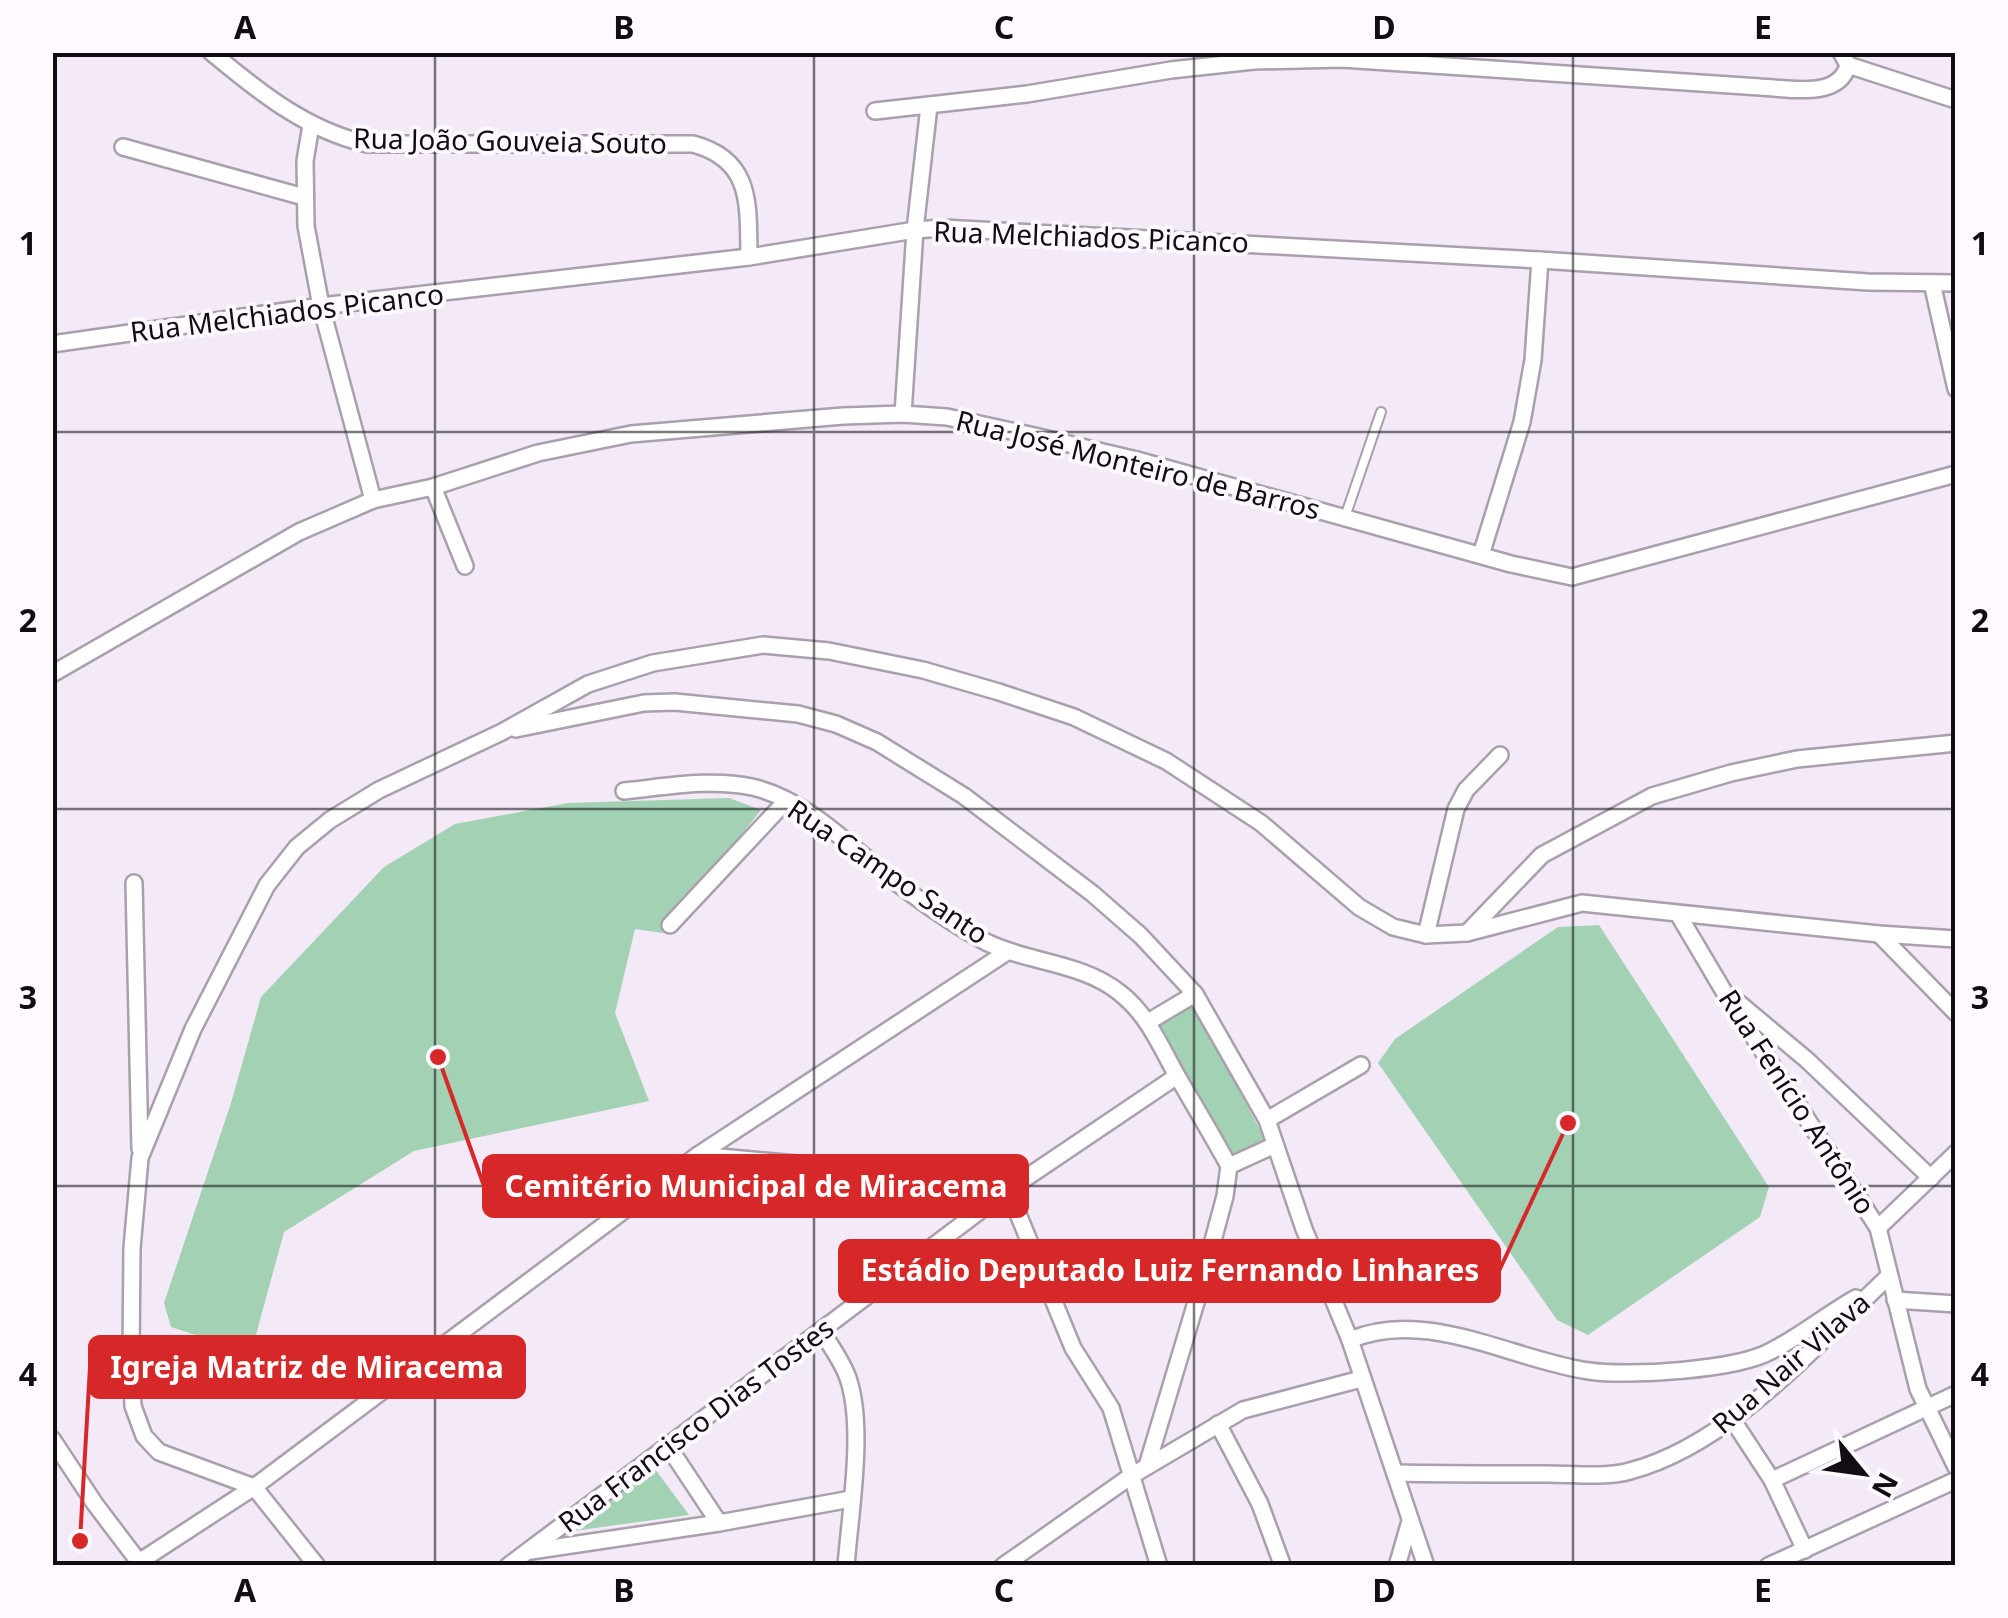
<svg xmlns="http://www.w3.org/2000/svg" width="2008" height="1618" viewBox="0 0 2008 1618" font-family="'Noto Sans',sans-serif">
  <style>
    .green { fill: #a2d2b3 }
    .lines { fill: none; stroke-linecap: round; stroke-linejoin: round }
    .lane-casing { stroke: #a99fad; stroke-width: 12 }
    .street-casing { stroke: #a99fad; stroke-width: 20 }
    .lane { stroke: #fff; stroke-width: 8 }
    .street { stroke: #fff; stroke-width: 15 }
    .grid { fill: none; stroke: #110d12; stroke-width: 2.5; stroke-opacity: 0.55 }
    .labels { text-anchor: middle; stroke-width: 8; stroke-linejoin: round; paint-order: stroke }
    .street-label { font-size: 28px; fill: #110d12; stroke: #fdf9ff }
    .leader { fill: none; stroke: #d62828; stroke-width: 4 }
    .callout-dot { fill: #d62828; stroke: #fdf9ff; stroke-width: 4 }
    .callout { fill: #d62828; stroke: #d62828; stroke-width: 4 }
    .callout-label { font-size: 30px; text-anchor: middle; font-weight: bold; fill: #fff }
    .neatline { fill: none; stroke: #110d12; stroke-width: 4 }
    .grid-label { font-size: 32px; text-anchor: middle; font-weight: bold; fill: #110d12 }
  </style>
  <rect width="100%" height="100%" fill="#f3e9f7"/>
  <g class="green">
    <path d="M729,798L761,810L663,933L635,929L615,1013L649,1101L414,1151L284,1232L251,1353L171,1327L164,1303L231,1103L261,997L384,867L455,824L568,803Z"/>
    <path d="M1599,925L1769,1187L1760,1217L1588,1335L1557,1320L1378,1063L1395,1039L1558,927Z"/>
    <path d="M1191,1000L1266,1141L1222,1159L1153,1025Z"/>
    <path d="M652,1465L689,1515L566,1532Z"/>
  </g>
  <g class="lines">
    <defs>
      <path id="lane" d="M1345,517L1381,412"/>
      <g id="street">
        <path d="M211,52C259,92 306,130 367,144H693C753,160 748,205 749,257"/>
        <path d="M1848,65L1956,100"/>
        <path d="M875,111L1027,94L1171,70L1254,61L1342,59L1760,87C1788,88 1839,100 1848,65L1841,52"/>
        <path d="M311,125L305,161L306,226L321,306L373,500"/>
        <path d="M123,147L304,197"/>
        <path d="M1932,283L1956,389"/>
        <path d="M52,344L321,306L749,257L915,230L943,228L1540,260L1868,282L1956,283"/>
        <path d="M903,414L915,230L929,106"/>
        <path d="M433,487L465,566"/>
        <path d="M1481,555L1522,422L1533,360L1540,260"/>
        <path d="M52,674L299,532L373,500L433,487L538,453L631,434L843,416L903,414L947,417L1039,437L1137,460L1511,564L1572,577L1956,474"/>
        <path d="M516,729L644,703L675,702L798,714L836,724L877,742L964,796L1093,894L1141,936L1195,994L1267,1120L1304,1229L1350,1340L1426,1566"/>
        <path d="M624,791C665,787 711,778 752,787C804,799 846,842 885,874C917,898 951,924 986,942C1028,963 1082,962 1120,993C1147,1014 1160,1045 1176,1074C1194,1105 1212,1135 1229,1166"/>
        <path d="M134,883L140,1149"/>
        <path d="M1678,914L1723,990L1878,1228L1918,1389L1956,1467"/>
        <path d="M670,925L786,801"/>
        <path d="M1467,933L1542,855L1652,796L1731,773L1797,759L1956,743"/>
        <path d="M1879,934L1956,1013"/>
        <path d="M1426,935L1456,809L1466,790L1500,755"/>
        <path d="M1734,999L1807,1060L1931,1178"/>
        <path d="M1148,1022L1195,994"/>
        <path d="M1267,1120L1361,1065"/>
        <path d="M698,1155L950,1178C978,1183 999,1184 1016,1209L1073,1348L1111,1408L1159,1566"/>
        <path d="M1878,1228L1956,1153"/>
        <path d="M1895,1300L1956,1304"/>
        <path d="M821,1331C831,1346 842,1361 848,1378C865,1427 850,1513 846,1566"/>
        <path d="M1350,1340C1426,1307 1512,1360 1589,1371C1628,1377 1737,1370 1771,1351C1801,1336 1827,1314 1856,1298"/>
        <path d="M1732,1419L1772,1480L1805,1550"/>
        <path d="M1218,1424L1260,1504L1282,1564"/>
        <path d="M52,1439L95,1504L142,1566"/>
        <path d="M668,1446L719,1523"/>
        <path d="M1147,1466L1200,1289L1225,1196L1229,1166L1275,1145"/>
        <path d="M1395,1473C1445,1474 1496,1474 1547,1474C1573,1474 1605,1478 1630,1471C1731,1444 1815,1345 1889,1276"/>
        <path d="M1772,1480L1956,1394"/>
        <path d="M531,1551L719,1523L851,1499"/>
        <path d="M139,1562L254,1487L698,1155L1007,952"/>
        <path d="M317,1566L254,1487L159,1452L144,1436L133,1406L131,1357L132,1248L140,1158L193,1029L267,885L297,847L330,820L379,790L502,732L588,684L653,663L763,645L829,651L923,670L999,692L1074,717L1166,761L1261,823L1359,907L1393,927L1426,935L1467,933L1582,903L1879,934L1956,939"/>
        <path d="M508,1566L1005,1192L1177,1076"/>
        <path d="M1003,1566L1131,1476L1243,1410L1361,1379"/>
        <path d="M1397,1566L1410,1521"/>
        <path d="M1768,1566L1956,1480"/>
      </g>
    </defs>
    <use href="#lane" class="lane-casing"/>
    <use href="#street" class="street-casing"/>
    <use href="#lane" class="lane"/>
    <use href="#street" class="street"/>
  </g>
  <path class="grid" d="M435,52V1566M814,52V1566M1194,52V1566M1573,52V1566M52,432H1956M52,809H1956M52,1186H1956"/>
  <g class="labels">
    <g class="street-label">
      <text transform="translate(510 141) rotate(1)" y="10">Rua João Gouveia Souto</text>
      <text transform="translate(1091 237) rotate(2)" y="10">Rua Melchiados Picanco</text>
      <text transform="translate(287 313) rotate(-7)" y="10">Rua Melchiados Picanco</text>
      <text transform="translate(1138 465) rotate(14)" y="10">Rua José Monteiro de Barros</text>
      <text transform="translate(888 872) rotate(34)" y="10">Rua Campo Santo</text>
      <text transform="translate(1797 1102) rotate(57)" y="10">Rua Fenício Antônio</text>
      <text transform="translate(1791 1363) rotate(-41)" y="10">Rua Nair Vilava</text>
      <text transform="translate(696 1425) rotate(-37)" y="10">Rua Francisco Dias Tostes</text>
    </g>
  </g>
  <path class="leader" d="M438 1057L484 1186M1568 1123L1499 1271M80 1541L90 1367"/>
  <g class="callout-dot">
    <circle cx="438" cy="1057" r="10"/>
    <circle cx="1568" cy="1123" r="10"/>
    <circle cx="80" cy="1541" r="10"/>
  </g>
  <g class="callout">
    <rect x="484" y="1156" width="543" height="60" rx="10"/>
    <rect x="840" y="1241" width="659" height="60" rx="10"/>
    <rect x="90" y="1337" width="434" height="60" rx="10"/>
  </g>
  <g class="callout-label">
    <text x="756" y="1197">Cemitério Municipal de Miracema</text>
    <text x="1170" y="1281">Estádio Deputado Luiz Fernando Linhares</text>
    <text x="307" y="1378">Igreja Matriz de Miracema</text>
  </g>
  <rect width="2008" height="1618" fill="none" stroke="#fdf9ff" stroke-width="110"/>
  <g transform="translate(1863 1473) rotate(119)" stroke="#fdf9ff" stroke-width="8" paint-order="stroke">
  <path d="M0-8L18 38L0 25L-18 38Z" fill="#110d12"/>
  <text y="-15" font-size="28" font-weight="bold" text-anchor="middle" fill="#110d12">N</text>
  </g>
  <rect x="55" y="55" width="1898" height="1508" class="neatline"/>
  <g class="grid-label">
    <text x="245" y="39">A</text>
    <text x="624" y="39">B</text>
    <text x="1004" y="39">C</text>
    <text x="1384" y="39">D</text>
    <text x="1763" y="39">E</text>
    <text x="28" y="255">1</text>
    <text x="1980" y="255">1</text>
    <text x="28" y="632">2</text>
    <text x="1980" y="632">2</text>
    <text x="28" y="1009">3</text>
    <text x="1980" y="1009">3</text>
    <text x="28" y="1386">4</text>
    <text x="1980" y="1386">4</text>
    <text x="245" y="1602">A</text>
    <text x="624" y="1602">B</text>
    <text x="1004" y="1602">C</text>
    <text x="1384" y="1602">D</text>
    <text x="1763" y="1602">E</text>
  </g>
</svg>
